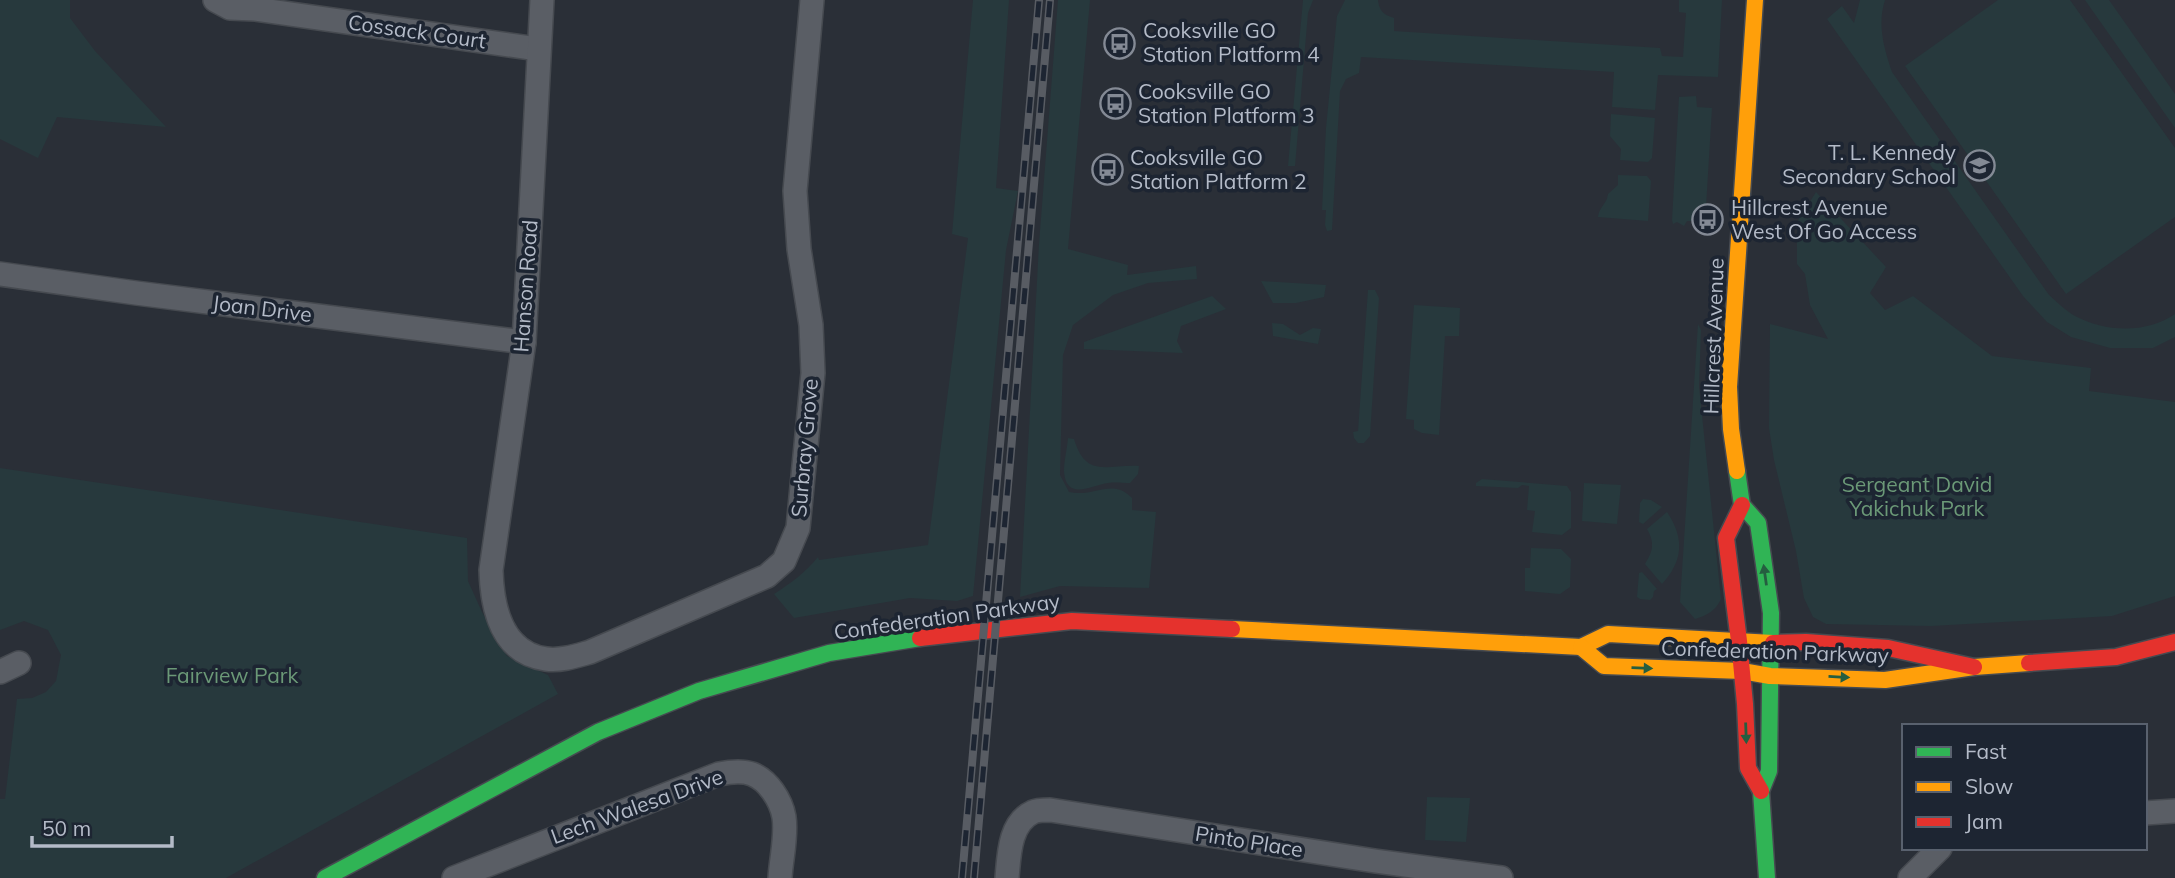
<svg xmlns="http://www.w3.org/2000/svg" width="2175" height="878" viewBox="0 0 2175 878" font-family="Mulish,sans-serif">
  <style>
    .green { fill: #27393d }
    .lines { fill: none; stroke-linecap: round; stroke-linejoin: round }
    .street-casing { stroke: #464a50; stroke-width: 26 }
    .fast-casing { stroke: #464a50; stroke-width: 19 }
    .slow-casing { stroke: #464a50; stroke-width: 19 }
    .jam-casing { stroke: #464a50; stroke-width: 19 }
    .street { stroke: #5a5e65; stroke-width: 23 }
    .fast { stroke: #30b455; stroke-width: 16 }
    .slow { stroke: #ff9f0a; stroke-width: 16 }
    .jam { stroke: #e5322d; stroke-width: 16 }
    .rail-casing { stroke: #585c63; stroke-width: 8 }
    .rail { stroke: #1d2532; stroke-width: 5; stroke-dasharray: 16; stroke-linecap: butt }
    .oneway { fill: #255e40 }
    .labels { text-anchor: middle; stroke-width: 7; stroke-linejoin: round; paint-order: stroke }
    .poi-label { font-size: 21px; fill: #b4bbc8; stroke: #1d2532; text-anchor: start }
    .street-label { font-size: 21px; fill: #b4bbc8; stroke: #1d2532 }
    .park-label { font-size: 21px; fill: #6b9977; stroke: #1d2532 }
  </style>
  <rect width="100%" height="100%" fill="#2a2f37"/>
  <g class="green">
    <path d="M0,0H70V18L95,51L166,127L57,117L38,158L0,139Z"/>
    <path d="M973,0H1009L996,188L1018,191L1006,250L973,596L957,601L910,598L794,618L774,594C791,583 805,573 818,557L819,560L928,545L968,238L952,234Z"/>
    <path d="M1058,0H1090L1068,249L1128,265L1127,275L1196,266L1197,279L1148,283L1113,295L1073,325L1063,355L1060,475L1069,492C1094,498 1112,477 1132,498V510L1156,512L1149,588L1060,586L1020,597L1039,244Z"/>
    <path d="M1303,0H1313L1308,13L1295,166H1288Z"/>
    <path d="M1345,0H1378C1379,11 1384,15 1394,18V31L1660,48L1662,56L1683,57L1686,13L1679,12V0H1722L1718,77L1658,75L1655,110L1612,107L1614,72L1361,57L1359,73L1346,79L1340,91L1332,230L1327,231L1325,225L1326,210H1322L1326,128L1337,16Z"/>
    <path d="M1860,0H1885C1877,25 1884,48 1892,72L2049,295C2057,302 2066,311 2075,316C2105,332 2146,334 2175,314V337L2153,348H2110L2071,337L2047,322L2023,296L1827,19L1842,6L1854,23Z"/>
    <path d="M1998,0H2070L2175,148V217L2066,294L1905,66Z"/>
    <path d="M2085,0H2109L2175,94V128Z"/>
    <path d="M1696,96L1697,107L1712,108L1706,207L1694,221H1687L1684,226L1677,222L1673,224L1672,220L1679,97Z"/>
    <path d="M1611,114L1655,118L1652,158L1648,162L1620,160L1621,149L1610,136Z"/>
    <path d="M1618,175L1647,176L1651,181L1648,221L1598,217C1599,207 1607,204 1608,194L1618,185Z"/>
    <path d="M1816,192L1886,267L1870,293L1885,310L1913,296L1992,356L2091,368L2089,391L2175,402V596L2112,616L1931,626L1826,624L1813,617L1804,598L1796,551L1774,460L1769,428L1770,324L1828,339L1810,305L1805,274L1797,264V222Z"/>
    <path d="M1261,281L1326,285L1324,297L1296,303H1273Z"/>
    <path d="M1368,290H1375L1379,298L1370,436L1364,443H1358L1354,438L1353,432L1358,431Z"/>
    <path d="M1212,296L1226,309L1181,326L1177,341L1183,353L1084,349V342Z"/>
    <path d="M1414,305L1460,308L1459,336H1445L1439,435L1422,433L1414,429V420L1406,419Z"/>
    <path d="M1272,323L1283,324L1300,335L1313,328L1321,329L1318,344L1273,336Z"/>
    <path d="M1698,324L1701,330L1699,386L1721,599C1715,611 1708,615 1695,619L1680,602Z"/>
    <path d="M1068,438L1074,439C1086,479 1107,464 1139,466L1138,474L1130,483C1123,483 1115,482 1108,483C1092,485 1066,502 1064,471C1064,461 1067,449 1068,438Z"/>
    <path d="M0,468L467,538L468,581L482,612L507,656L548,675L558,694L226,878H0V799H5L17,699L32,698L46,692L56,681L61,655L48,630L24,621L0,630Z"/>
    <path d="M1482,479L1567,486L1571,492V528L1562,535L1532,532L1535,511L1527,510L1529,486L1522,485L1518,488L1476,486V483Z"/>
    <path d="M1584,483L1621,485L1617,524L1582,521Z"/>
    <path d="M1643,499L1651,500L1662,507L1643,524L1639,522L1640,503Z"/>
    <path d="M1667,512C1685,539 1683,561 1662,584L1645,564C1653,551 1655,543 1647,529Z"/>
    <path d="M1531,548L1561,549L1571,559L1570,587L1560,594L1525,591V568H1530Z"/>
    <path d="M1642,572L1657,589L1654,591L1653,597L1650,600L1640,599L1637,597L1639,573Z"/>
    <path d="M1427,797L1470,798L1466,842L1425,840Z"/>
  </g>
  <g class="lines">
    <defs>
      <g id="street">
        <path d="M215,0L230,8L255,9L538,49"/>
        <path d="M542,0L524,342L491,570C492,607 501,653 546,659C561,661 576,656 590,652L767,576L784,561L798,528L813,373L811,325L799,249L795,191L812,0"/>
        <path d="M0,274L136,293L524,342"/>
        <path d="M0,672L19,663"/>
        <path d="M2145,813L2175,811"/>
        <path d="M454,878L719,774C729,772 741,770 752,774C768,780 781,800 784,817C787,836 781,859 780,878"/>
        <path d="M1007,878C1009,856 1009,823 1033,812C1037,810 1045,810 1050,810L1375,861L1501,878"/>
        <path d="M1910,878L1940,848"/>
      </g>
      <g id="fast">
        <path d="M1737,471L1742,505L1758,523L1771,613L1769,771L1761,791L1767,878"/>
        <path d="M325,878L598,732L699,691L829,653L920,638"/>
      </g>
      <g id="slow">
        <path d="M1737,471L1731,429L1729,387L1755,0"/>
        <path d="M1232,629L1581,647L1608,634L1773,643"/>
        <path d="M1581,647L1604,666L1742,671L1770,676L1885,680L1974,667L2029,663"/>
      </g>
      <g id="jam">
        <path d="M1742,505L1726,538L1739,641L1745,704L1748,768L1761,791"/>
        <path d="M920,638L1072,621L1232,629"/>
        <path d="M1773,643L1806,642L1888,648L1974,667"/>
        <path d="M2029,663L2116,657L2175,642"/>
      </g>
    </defs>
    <use href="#street" class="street-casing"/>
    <use href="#fast" class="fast-casing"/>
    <use href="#slow" class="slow-casing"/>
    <use href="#jam" class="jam-casing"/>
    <use href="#street" class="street"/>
    <use href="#fast" class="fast"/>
    <use href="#slow" class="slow"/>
    <use href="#jam" class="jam"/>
    <defs>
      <g id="rail">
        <path d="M962,878L1039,0"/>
        <path d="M974,878L1050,0"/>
      </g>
    </defs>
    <use href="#rail" class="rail-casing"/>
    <use href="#rail" class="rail"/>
  </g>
  <defs><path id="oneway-solid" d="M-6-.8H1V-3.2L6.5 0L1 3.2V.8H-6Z" transform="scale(1.75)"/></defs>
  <g class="oneway">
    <use href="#oneway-solid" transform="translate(1765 575) rotate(-98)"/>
    <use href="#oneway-solid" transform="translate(1642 668) rotate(2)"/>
    <use href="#oneway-solid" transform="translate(1839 677) rotate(3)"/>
    <use href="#oneway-solid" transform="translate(1746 733) rotate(88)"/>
  </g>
  <defs>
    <symbol id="bus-ring" viewBox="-11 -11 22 22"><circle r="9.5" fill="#1d2532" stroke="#848a95" stroke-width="1.5"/><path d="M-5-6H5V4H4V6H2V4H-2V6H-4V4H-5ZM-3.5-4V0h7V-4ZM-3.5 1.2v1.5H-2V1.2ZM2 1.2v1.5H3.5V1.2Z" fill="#848a95"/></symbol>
    <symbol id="school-ring" viewBox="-11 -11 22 22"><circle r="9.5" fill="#1d2532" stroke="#848a95" stroke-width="1.5"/><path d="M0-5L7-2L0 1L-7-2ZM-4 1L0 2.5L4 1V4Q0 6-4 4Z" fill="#848a95"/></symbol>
  </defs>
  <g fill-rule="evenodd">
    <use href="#bus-ring" x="1102" y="26" width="35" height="35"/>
    <use href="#bus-ring" x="1098" y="86" width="35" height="35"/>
    <use href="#school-ring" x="1962" y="148" width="35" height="35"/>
    <use href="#bus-ring" x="1090" y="152" width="35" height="35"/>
    <use href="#bus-ring" x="1690" y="202" width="35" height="35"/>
  </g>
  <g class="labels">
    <g class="poi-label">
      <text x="1143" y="38">Cooksville GO<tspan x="1143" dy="24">Station Platform 4</tspan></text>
      <text x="1138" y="99">Cooksville GO<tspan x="1138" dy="24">Station Platform 3</tspan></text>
      <text x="1956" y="160" text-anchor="end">T. L. Kennedy<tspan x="1956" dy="24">Secondary School</tspan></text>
      <text x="1130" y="165">Cooksville GO<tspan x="1130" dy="24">Station Platform 2</tspan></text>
      <text x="1731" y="215">Hillcrest Avenue<tspan x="1731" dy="24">West Of Go Access</tspan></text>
    </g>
    <g class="street-label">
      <text transform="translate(417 32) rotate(8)" y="7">Cossack Court</text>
      <text transform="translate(526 286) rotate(-86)" y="7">Hanson Road</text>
      <text transform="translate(262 309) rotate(7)" y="7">Joan Drive</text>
      <text transform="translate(1714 336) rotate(-88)" y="7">Hillcrest Avenue</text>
      <text transform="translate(805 448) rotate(-85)" y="7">Surbray Grove</text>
      <text transform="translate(947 617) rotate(-8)" y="7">Confederation Parkway</text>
      <text transform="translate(1775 652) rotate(2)" y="7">Confederation Parkway</text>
      <text transform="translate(637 807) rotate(-20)" y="7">Lech Walesa Drive</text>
      <text transform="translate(1249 842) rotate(9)" y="7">Pinto Place</text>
    </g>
    <g class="park-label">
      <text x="1917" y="492">Sergeant David<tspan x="1917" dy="24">Yakichuk Park</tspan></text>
      <text x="232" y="683">Fairview Park</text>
    </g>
  </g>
  <rect x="1902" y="724" width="245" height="126" fill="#1d2532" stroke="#59616e" stroke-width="2"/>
  <rect x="1916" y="747" width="35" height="10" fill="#30b455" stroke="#59616e" stroke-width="2"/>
  <text x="1965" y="759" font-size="21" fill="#b4bbc8">Fast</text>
  <rect x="1916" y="782" width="35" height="10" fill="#ff9f0a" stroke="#59616e" stroke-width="2"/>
  <text x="1965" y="794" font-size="21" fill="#b4bbc8">Slow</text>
  <rect x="1916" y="817" width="35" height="10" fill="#e5322d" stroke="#59616e" stroke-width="2"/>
  <text x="1965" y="829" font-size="21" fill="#b4bbc8">Jam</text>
  <path d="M32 836v10h140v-10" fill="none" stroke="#b4bbc8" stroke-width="3.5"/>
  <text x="42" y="836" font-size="21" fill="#b4bbc8" stroke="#1d2532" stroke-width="5" paint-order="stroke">50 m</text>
</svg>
